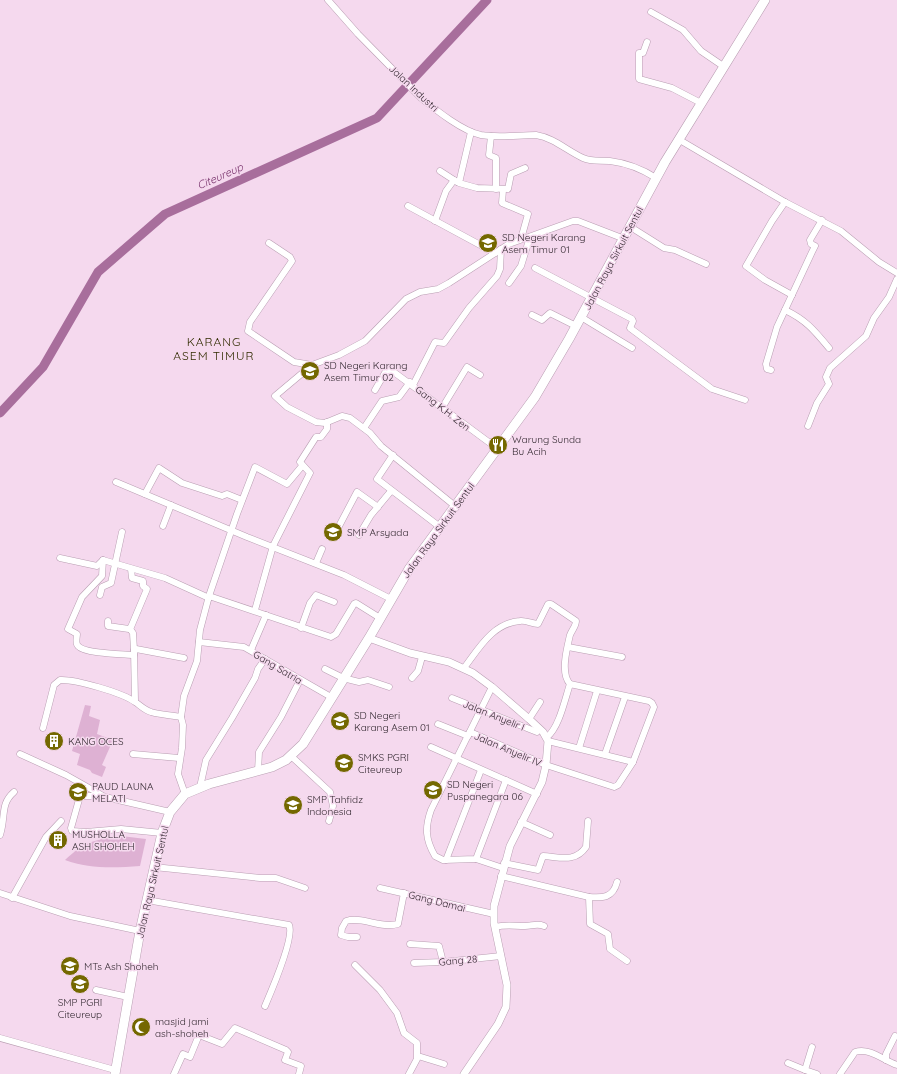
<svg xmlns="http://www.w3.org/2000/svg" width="897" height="1074" viewBox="0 0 897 1074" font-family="Quicksand,sans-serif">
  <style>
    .green { fill: #deb1d3 }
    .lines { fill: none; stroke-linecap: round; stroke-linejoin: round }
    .river { stroke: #a86e9c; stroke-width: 9 }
    .minor-casing { stroke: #b99eb2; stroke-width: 7 }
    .tertiary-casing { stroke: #b99eb2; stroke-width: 8 }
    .primary-casing { stroke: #b99eb2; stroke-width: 10 }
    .minor { stroke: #fff; stroke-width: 6 }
    .tertiary { stroke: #fff; stroke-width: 7 }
    .primary { stroke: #fff; stroke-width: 9 }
    .labels { text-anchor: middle; stroke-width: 3; stroke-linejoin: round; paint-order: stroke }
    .street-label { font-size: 10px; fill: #352a32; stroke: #f5d9ee }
    .poi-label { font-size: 10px; fill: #352a32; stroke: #f5d9ee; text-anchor: start }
    .water-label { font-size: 11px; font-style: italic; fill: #762f6a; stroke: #f5d9ee }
    .quarter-label { font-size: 12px; letter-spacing: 1px; fill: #312b00; stroke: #f5d9ee }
  </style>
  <rect width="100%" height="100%" fill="#f5d9ee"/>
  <g class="green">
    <path d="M85,705L91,706L89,716L100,720L97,734L113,740L102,765L106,767L102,777L92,773L90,770L77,765L80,754L72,751Z"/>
    <path d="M121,836L146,839L140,866C114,868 89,869 65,860C84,842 96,839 121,836Z"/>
  </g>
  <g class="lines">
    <path class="river" d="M0,413L43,367L98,272L165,214L377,118L487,0"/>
    <defs>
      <g id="minor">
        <path d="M328,0L358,34L421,98C436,110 462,131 481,135C499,138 518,135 536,135C554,138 566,150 583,158C591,162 601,160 610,161C626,163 642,169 656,178"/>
        <path d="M651,12L683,30L701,51L723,66"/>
        <path d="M647,42L643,53H639V79L672,88L701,103"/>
        <path d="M471,132L459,183L477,188L508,189L511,174L525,168"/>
        <path d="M491,136L489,155L496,158V189"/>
        <path d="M678,139L785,202L841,231L879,262L897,273"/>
        <path d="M440,171L457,182"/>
        <path d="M503,190L502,203L528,214L521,239"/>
        <path d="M785,202L772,221L746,266L765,280L792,295"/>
        <path d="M408,206L495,253"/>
        <path d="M435,221L446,191L454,180"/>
        <path d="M629,226L664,248L675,250L706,264"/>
        <path d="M269,243L290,257L292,261L250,322L248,331L294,362L312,365L339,355L365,341L406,299L420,292L438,289L449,283L509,244L573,221H578L622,238"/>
        <path d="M535,268L632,319L633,321L630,328L712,389L745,400"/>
        <path d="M509,283L521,266L530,237"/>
        <path d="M785,310C806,320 814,330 829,348"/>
        <path d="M532,315L542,320L550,313L576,326"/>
        <path d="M581,317L632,348"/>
        <path d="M312,365L275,396L287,407L316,422L325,423L342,416L350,418L370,433L381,446L455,506"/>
        <path d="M771,370L767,369L766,364L777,327L812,252L815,246L811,244L810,240L822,220"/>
        <path d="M413,385L435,342L444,343L469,308L497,276L500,269L501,249"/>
        <path d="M375,390L386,371L391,370L498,449"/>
        <path d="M442,408L467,367L480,375"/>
        <path d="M808,426L817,403L829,384L826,377L830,368L866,336L874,318L889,297L897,279"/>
        <path d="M364,428L382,401L399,397L410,382"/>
        <path d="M393,455L377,479L440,527"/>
        <path d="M116,482L247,537L344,575L391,599"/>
        <path d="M145,494L159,468L182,483L222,496L227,494L242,500"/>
        <path d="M163,526L171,505"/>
        <path d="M338,528L357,492L378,507"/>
        <path d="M359,535L371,515L391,491"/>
        <path d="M60,558L97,566L103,560L165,578L209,598"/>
        <path d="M103,560L102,576L82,597L68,629L77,634C77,637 75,643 78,646C85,654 122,654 134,655"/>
        <path d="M316,563L322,549"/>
        <path d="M100,595L102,587L111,583L122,532"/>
        <path d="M209,596L331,637L336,634L354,604L356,603L380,618"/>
        <path d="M255,610L273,546L310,473L300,462L316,437H321L327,429V422"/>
        <path d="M108,621V626L129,629L131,627L147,589L143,586V581L132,578L131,569"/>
        <path d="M301,628L310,603L316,595L334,602"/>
        <path d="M130,629L133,633L134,650"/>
        <path d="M199,642L244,647L331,697"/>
        <path d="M568,647L622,657"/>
        <path d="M251,650L266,615"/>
        <path d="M464,668C479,648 493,623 520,621C526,620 532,624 538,624L548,604H551L576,621C576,626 572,630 570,635C567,648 560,673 570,684"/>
        <path d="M325,669L343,678L359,682L368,680L389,687"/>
        <path d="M412,678L418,671L422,657"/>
        <path d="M492,687L431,810C425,827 425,839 435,856L443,860L476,859L506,780"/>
        <path d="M452,698L537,732"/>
        <path d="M135,701L134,650L136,649L184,658"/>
        <path d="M529,719L540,702"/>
        <path d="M438,724L468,736"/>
        <path d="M43,728L54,685L60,680C75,679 123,693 135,702C140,705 144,710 151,712C160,715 172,715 181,717"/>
        <path d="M470,732L546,765L614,787L618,785L633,762L654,707L652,703L649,701L570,684C565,699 559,728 547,737"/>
        <path d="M548,741L633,762"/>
        <path d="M431,747L537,794"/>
        <path d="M579,748L597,691"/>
        <path d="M20,754L66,775L105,797L170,812"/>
        <path d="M133,754L179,758"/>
        <path d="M605,754L625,697"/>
        <path d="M291,756L330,792L333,806L329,821"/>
        <path d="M258,771L259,752L281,717L300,680"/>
        <path d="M200,787L206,760L232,718L255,678L258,669L265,659"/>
        <path d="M96,793V796H80L71,828L72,831L86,832L121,829L162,833"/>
        <path d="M185,794L178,774L182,748L183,725L181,717L184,696L197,661L200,630L209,596L237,514L255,467L287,484L302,466"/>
        <path d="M521,822L550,835"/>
        <path d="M0,835C6,816 0,804 14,792"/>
        <path d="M476,859L503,868"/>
        <path d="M446,860L481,770"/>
        <path d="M504,863L538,870L543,856C560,857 575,863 586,847L588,821"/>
        <path d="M154,867L260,878H276L305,888"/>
        <path d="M501,876L589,897"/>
        <path d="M617,882C613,898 603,898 589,897L590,924L608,934L610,949L627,961"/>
        <path d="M380,888L494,914"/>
        <path d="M0,893L70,916L140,931"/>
        <path d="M12,898L46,837L61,821"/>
        <path d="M147,900L289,925C295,936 271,992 265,1006"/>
        <path d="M495,927C506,924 514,926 525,926C532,926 537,923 544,926"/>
        <path d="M357,937H348L341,935L342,928L346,921C362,916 381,929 398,924L404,893"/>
        <path d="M410,944L439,946L443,962"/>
        <path d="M414,963L443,962L501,956"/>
        <path d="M355,965L380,990L397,1013L404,1033L417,1043V1059L409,1074"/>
        <path d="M96,990L128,997"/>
        <path d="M0,1038L115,1070"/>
        <path d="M812,1047L805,1070L817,1074"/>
        <path d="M418,1056L444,1064"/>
        <path d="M886,1060V1054L895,1036"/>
        <path d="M788,1063L805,1070"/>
        <path d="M174,1074L183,1054L190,1057L199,1035L222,1044L235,1028L286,1050L288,1052L285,1060L301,1066L299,1074"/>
        <path d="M840,1074L855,1052C870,1047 884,1061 897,1065"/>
      </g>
      <path id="tertiary" d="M369,638L410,653L449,662L473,673L492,687L529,719L543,732L548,741L546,765L542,782L510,846L494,906V923L507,985L506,1007L498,1024L464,1074"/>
      <path id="primary" d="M115,1074L140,931L162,833L170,812L185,794L209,784L272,767L286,760L303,744L369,638L409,569L535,397L569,339L665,162L765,0"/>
    </defs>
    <use href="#minor" class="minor-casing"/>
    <use href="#tertiary" class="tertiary-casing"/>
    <use href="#primary" class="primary-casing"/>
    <use href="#minor" class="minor"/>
    <use href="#tertiary" class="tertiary"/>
    <use href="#primary" class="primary"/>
  </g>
  <defs>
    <symbol id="school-disc" viewBox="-11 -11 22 22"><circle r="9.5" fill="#746800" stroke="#f5d9ee"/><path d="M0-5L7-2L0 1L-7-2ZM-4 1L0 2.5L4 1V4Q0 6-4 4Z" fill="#fff"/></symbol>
    <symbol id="restaurant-disc" viewBox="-11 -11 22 22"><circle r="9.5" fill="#746800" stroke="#f5d9ee"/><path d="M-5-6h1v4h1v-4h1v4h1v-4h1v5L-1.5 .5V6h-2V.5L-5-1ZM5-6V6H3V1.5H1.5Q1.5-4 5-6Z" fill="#fff"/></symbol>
    <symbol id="building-disc" viewBox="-11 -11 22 22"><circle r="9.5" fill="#746800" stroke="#f5d9ee"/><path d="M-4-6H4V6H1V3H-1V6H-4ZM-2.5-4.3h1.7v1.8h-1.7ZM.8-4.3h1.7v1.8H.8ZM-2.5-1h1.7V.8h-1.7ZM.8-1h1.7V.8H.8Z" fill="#fff"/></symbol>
    <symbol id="mosque-disc" viewBox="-11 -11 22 22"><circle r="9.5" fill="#746800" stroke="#f5d9ee"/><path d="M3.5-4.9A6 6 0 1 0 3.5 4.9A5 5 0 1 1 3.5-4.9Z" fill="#fff"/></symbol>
  </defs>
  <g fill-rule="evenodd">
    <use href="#school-disc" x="477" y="232" width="22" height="22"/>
    <use href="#school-disc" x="299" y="360" width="22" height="22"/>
    <use href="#restaurant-disc" x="487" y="434" width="22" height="22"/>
    <use href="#school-disc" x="322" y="521" width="22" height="22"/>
    <use href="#school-disc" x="329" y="710" width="22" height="22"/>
    <use href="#building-disc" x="43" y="730" width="22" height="22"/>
    <use href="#school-disc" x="333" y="752" width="22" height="22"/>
    <use href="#school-disc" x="422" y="779" width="22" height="22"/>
    <use href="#school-disc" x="67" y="781" width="22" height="22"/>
    <use href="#school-disc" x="282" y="794" width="22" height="22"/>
    <use href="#building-disc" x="47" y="829" width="22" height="22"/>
    <use href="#school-disc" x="59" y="955" width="22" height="22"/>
    <use href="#school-disc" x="69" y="973" width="22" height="22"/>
    <use href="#mosque-disc" x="130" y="1016" width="22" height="22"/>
  </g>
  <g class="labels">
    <g class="street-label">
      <text transform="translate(414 88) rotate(43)" y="4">Jalan Industri</text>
      <text transform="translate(613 258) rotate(-62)" y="4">Jalan Raya Sirkuit Sentul</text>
      <text transform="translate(443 408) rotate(38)" y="4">Gang K.H. Zen</text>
      <text transform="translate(438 530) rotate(-54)" y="4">Jalan Raya Sirkuit Sentul</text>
      <text transform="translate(278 667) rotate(31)" y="4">Gang Satria</text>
      <text transform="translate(494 715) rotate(22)" y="4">Jalan Anyelir I</text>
      <text transform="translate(508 749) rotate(23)" y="4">Jalan Anyelir IV</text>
      <text transform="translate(152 882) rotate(-77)" y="4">Jalan Raya Sirkuit Sentul</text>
      <text transform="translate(437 901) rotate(14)" y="4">Gang Damai</text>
      <text transform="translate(458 960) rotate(-5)" y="4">Gang 28</text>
    </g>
    <g class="poi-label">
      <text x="502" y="241">SD Negeri Karang<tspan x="502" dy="12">Asem Timur 01</tspan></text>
      <text x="324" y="369">SD Negeri Karang<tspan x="324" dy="12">Asem Timur 02</tspan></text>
      <text x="512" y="443">Warung Sunda<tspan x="512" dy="12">Bu Acih</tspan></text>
      <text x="347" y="536">SMP Arsyada</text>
      <text x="354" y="719">SD Negeri<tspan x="354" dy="12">Karang Asem 01</tspan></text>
      <text x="68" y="745">KANG OCES</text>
      <text x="358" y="761">SMKS PGRI<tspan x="358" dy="12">Citeureup</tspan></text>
      <text x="447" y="788">SD Negeri<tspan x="447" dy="12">Puspanegara 06</tspan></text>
      <text x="92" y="790">PAUD LAUNA<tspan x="92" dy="12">MELATI</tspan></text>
      <text x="307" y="803">SMP Tahfidz<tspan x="307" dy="12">Indonesia</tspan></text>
      <text x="72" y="838">MUSHOLLA<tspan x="72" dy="12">ASH SHOHEH</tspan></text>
      <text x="84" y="970">MTs Ash Shoheh</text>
      <text x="80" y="1006" text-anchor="middle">SMP PGRI<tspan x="80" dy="12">Citeureup</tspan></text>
      <text x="155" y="1025">masjid jami<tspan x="155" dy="12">ash-shoheh</tspan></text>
    </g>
    <g class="water-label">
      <text transform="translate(220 176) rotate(-24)" y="4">Citeureup</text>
    </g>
    <g class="quarter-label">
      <text x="214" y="346">KARANG<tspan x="214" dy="14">ASEM TIMUR</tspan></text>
    </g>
  </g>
</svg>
